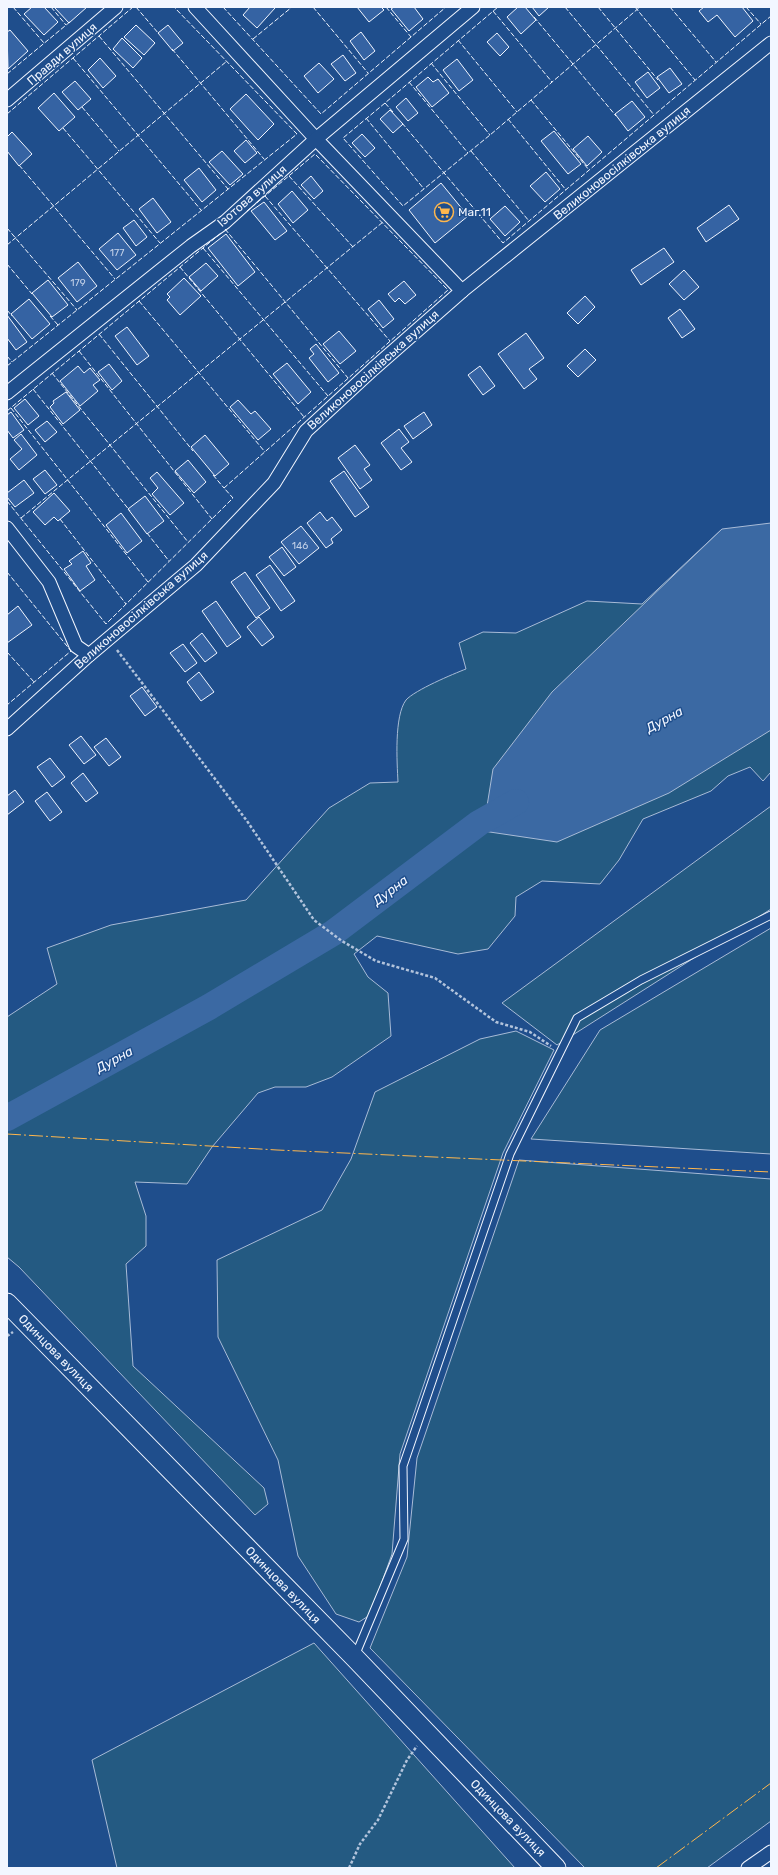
<svg xmlns="http://www.w3.org/2000/svg" width="778" height="1875" viewBox="0 0 778 1875" font-family="Rubik,sans-serif">
  <style>
    .green { fill: #245a82; stroke: #a8bbd7 }
    .water { fill: #3b69a3; stroke: #a8bbd7 }
    .lines { fill: none; stroke-linecap: round; stroke-linejoin: round }
    .river { stroke: #3b69a3; stroke-width: 26 }
    .building { fill: #3563a3; stroke: #f2f6ff }
    .lane-casing { stroke: #f2f6ff; stroke-width: 9 }
    .street-casing { stroke: #f2f6ff; stroke-width: 15 }
    .secondary-casing { stroke: #f2f6ff; stroke-width: 21 }
    .path { stroke: #b3c4dc; stroke-width: 2.5; stroke-dasharray: 3 2; stroke-linecap: butt }
    .lane { stroke: #1f4e8c; stroke-width: 7 }
    .street { stroke: #1f4e8c; stroke-width: 13 }
    .secondary { stroke: #1f4e8c; stroke-width: 19 }
    .fence { stroke: #f2f6ff; stroke-width: 1; stroke-dasharray: 5 2; stroke-linecap: butt }
    .power { stroke: #ffb74d; stroke-width: 1; stroke-dasharray: 14 3 2 3; stroke-linecap: butt }
    .labels { text-anchor: middle; stroke-width: 3; stroke-linejoin: round; paint-order: stroke }
    .number-label { font-size: 10px; fill: #c3d1e8 }
    .street-label { font-size: 12px; fill: #f2f6ff; stroke: #1f4e8c }
    .poi-label { font-size: 12px; fill: #f2f6ff; stroke: #1f4e8c; text-anchor: start }
    .water-label { font-size: 13px; font-style: italic; fill: #f2f6ff; stroke: #1f4e8c }
  </style>
  <rect width="100%" height="100%" fill="#1f4e8c"/>
  <g class="green">
    <path d="M722,529L771,722V772L763,781L750,767L728,776L711,791L643,819L619,860L600,884L542,881L516,897L515,916L488,949L458,954L377,936L354,954L368,977L388,993L391,1036L332,1077L306,1087H275L258,1093L212,1147L187,1184L135,1182L146,1216V1246L126,1264L133,1366L264,1488L268,1504L255,1515L19,1267L7,1257V1017L57,984L47,948L111,925L246,900L329,808L370,783L398,782C397,762 394,716 406,700C415,690 453,674 466,669L459,643L483,632L516,633L587,601L642,604Z"/>
    <path d="M771,806V909L557,1045L502,1003Z"/>
    <path d="M771,928V1154L531,1139L600,1030Z"/>
    <path d="M516,1031L554,1050L503,1153L400,1454L392,1554L370,1615L359,1622L336,1614L298,1556L278,1460L218,1337L217,1260L322,1210L351,1159L375,1092L480,1039Z"/>
    <path d="M519,1160L771,1179V1821L707,1868H585L370,1648L407,1557L417,1458Z"/>
    <path d="M314,1643L515,1868H117L92,1760Z"/>
  </g>
  <path class="water" d="M771,523V730L669,793L557,842L483,831L493,769L552,692L722,529Z"/>
  <g class="lines">
    <path class="river" d="M7,1118L209,1007L333,933L479,823L516,802"/>
  </g>
  <g class="building">
    <path d="M32,7H44L58,22L44,35L24,14Z"/>
    <path d="M54,7H87L69,23Z"/>
    <path d="M250,7H275V8L257,28L243,15Z"/>
    <path d="M357,7H381L384,10L369,22Z"/>
    <path d="M394,7H414L423,19L409,31L391,9Z"/>
    <path d="M518,7H525L536,20L521,34L507,17Z"/>
    <path d="M532,7H549L539,16Z"/>
    <path d="M704,7H742L753,21L735,37L717,15L708,22L699,11Z"/>
    <path d="M136,25L155,43L144,55L124,37Z"/>
    <path d="M168,25L183,43L173,51L158,33Z"/>
    <path d="M10,30L28,51L8,69L7,32Z"/>
    <path d="M361,32L375,51L364,60L350,41Z"/>
    <path d="M497,33L509,47L500,56L487,42Z"/>
    <path d="M122,38L142,58L133,68L113,49Z"/>
    <path d="M343,55L356,73L345,81L331,64Z"/>
    <path d="M100,58L116,76L103,88L88,70Z"/>
    <path d="M457,59L473,80L459,91L443,70Z"/>
    <path d="M319,63L334,79L318,93L304,76Z"/>
    <path d="M670,68L682,84L669,93L657,77Z"/>
    <path d="M648,72L660,88L647,98L635,82Z"/>
    <path d="M428,77L433,82L438,79L449,93L432,107L416,87Z"/>
    <path d="M75,81L91,99L78,110L62,92Z"/>
    <path d="M54,93L75,117L59,131L38,108Z"/>
    <path d="M246,94L274,124L258,140L230,109Z"/>
    <path d="M406,98L418,113L408,121L396,107Z"/>
    <path d="M632,101L645,117L628,131L615,114Z"/>
    <path d="M390,110L403,124L393,133L380,119Z"/>
    <path d="M554,131L581,164L568,174L541,141Z"/>
    <path d="M12,132L32,154L19,166L7,151V137Z"/>
    <path d="M362,134L375,148L365,157L352,143Z"/>
    <path d="M588,136L602,152L587,166L573,149Z"/>
    <path d="M246,140L257,153L245,163L234,151Z"/>
    <path d="M222,151L243,174L230,185L209,162Z"/>
    <path d="M199,168L216,190L202,202L184,180Z"/>
    <path d="M546,172L560,189L545,202L530,186Z"/>
    <path d="M311,176L323,191L314,199L301,185Z"/>
    <path d="M441,183L468,216L435,243L409,210Z"/>
    <path d="M292,191L308,210L293,223L278,204Z"/>
    <path d="M153,198L171,222L157,233L139,209Z"/>
    <path d="M264,202L287,231L275,240L251,211Z"/>
    <path d="M729,205L739,219L706,242L697,228Z"/>
    <path d="M505,206L520,222L505,236L490,219Z"/>
    <path d="M134,220L147,237L136,246L123,228Z"/>
    <path d="M118,233L136,255L117,270L99,249Z"/>
    <path d="M226,234L255,272L238,286L208,248Z"/>
    <path d="M664,248L674,262L641,285L631,270Z"/>
    <path d="M78,262L97,286L77,302L58,278Z"/>
    <path d="M206,263L218,276L201,291L189,277Z"/>
    <path d="M684,270L699,287L684,300L669,284Z"/>
    <path d="M184,278L201,296L180,315L167,300L170,297L167,294Z"/>
    <path d="M48,280L68,305L52,317L32,293Z"/>
    <path d="M404,281L416,295L405,304L399,298L395,302L388,294Z"/>
    <path d="M585,296L595,307L578,324L567,313Z"/>
    <path d="M29,299L50,324L32,339L11,314Z"/>
    <path d="M379,300L394,319L383,328L368,309Z"/>
    <path d="M680,309L695,329L682,338L668,318Z"/>
    <path d="M7,315L27,342L16,350L7,338Z"/>
    <path d="M127,327L149,356L137,365L115,336Z"/>
    <path d="M339,331L356,351L340,364L323,344Z"/>
    <path d="M526,333L544,358L529,369L537,379L524,389L498,354Z"/>
    <path d="M316,344L339,373L328,382L309,358L314,354L310,349Z"/>
    <path d="M585,349L596,360L578,377L567,366Z"/>
    <path d="M287,363L311,392L298,404L273,374Z"/>
    <path d="M109,364L122,381L112,390L98,372Z"/>
    <path d="M78,366L84,373L90,368L100,380L93,385L98,391L80,406L60,381Z"/>
    <path d="M480,366L495,386L483,395L468,375Z"/>
    <path d="M66,392L80,410L63,424L50,407L54,403L53,401Z"/>
    <path d="M25,399L39,416L28,425L14,408Z"/>
    <path d="M238,400L251,414L255,411L271,429L258,440L230,407Z"/>
    <path d="M11,412L24,430L13,438L7,430V415Z"/>
    <path d="M424,412L432,425L413,439L404,426Z"/>
    <path d="M47,421L57,432L45,442L35,430Z"/>
    <path d="M399,429L409,442L401,448L412,462L401,470L381,443Z"/>
    <path d="M21,434L37,455L19,470L10,459L22,449L14,440Z"/>
    <path d="M205,435L229,464L215,476L191,447Z"/>
    <path d="M355,445L370,465L364,469L372,480L360,489L338,458Z"/>
    <path d="M188,460L206,482L194,493L175,471Z"/>
    <path d="M45,470L57,485L45,494L33,479Z"/>
    <path d="M344,471L369,507L355,517L330,481Z"/>
    <path d="M157,472L184,503L170,515L152,494L158,488L150,478Z"/>
    <path d="M24,480L34,493L15,507L7,497V493Z"/>
    <path d="M54,493L70,511L58,521L54,517L45,525L33,512Z"/>
    <path d="M145,496L164,521L147,534L128,509Z"/>
    <path d="M320,512L327,521L332,517L342,530L331,539L333,543L326,548L307,523Z"/>
    <path d="M121,513L142,541L127,553L106,525Z"/>
    <path d="M301,526L319,548L299,564L281,542Z"/>
    <path d="M282,547L296,567L284,576L269,557Z"/>
    <path d="M83,551L91,563L86,566L95,580L80,591L64,569L72,564L69,561Z"/>
    <path d="M270,565L295,601L281,611L256,575Z"/>
    <path d="M245,572L270,608L256,618L231,582Z"/>
    <path d="M216,601L241,637L227,647L202,611Z"/>
    <path d="M18,606L32,625L7,643V615Z"/>
    <path d="M259,617L274,637L262,646L247,627Z"/>
    <path d="M202,633L217,653L205,662L190,643Z"/>
    <path d="M183,644L197,663L185,672L170,653Z"/>
    <path d="M199,672L214,692L201,701L187,682Z"/>
    <path d="M142,687L157,707L145,716L130,696Z"/>
    <path d="M81,736L96,755L84,764L69,745Z"/>
    <path d="M106,738L121,757L109,766L94,747Z"/>
    <path d="M50,758L65,777L52,787L37,767Z"/>
    <path d="M83,773L98,793L86,802L71,783Z"/>
    <path d="M15,790L24,802L7,815V796Z"/>
    <path d="M47,792L62,812L50,821L35,801Z"/>
  </g>
  <g class="lines">
    <defs>
      <path id="lane" d="M355,1656L404,1539L403,1466L510,1154L577,1018L641,980L771,915"/>
      <g id="street">
        <path d="M195,7L316,139L462,291"/>
        <path d="M7,100L116,7"/>
        <path d="M7,393L191,246L225,222L316,139L473,7"/>
        <path d="M7,528L49,582L76,646L89,655"/>
        <path d="M7,729L89,655L196,565L274,483L306,431L373,369L462,291L771,43"/>
        <path d="M748,1868L771,1852"/>
      </g>
      <path id="secondary" d="M7,1303L355,1658L556,1868"/>
    </defs>
    <use href="#lane" class="lane-casing"/>
    <use href="#street" class="street-casing"/>
    <use href="#secondary" class="secondary-casing"/>
    <g class="path">
      <path d="M117,650L247,821L314,920L342,941L376,961L435,978L496,1022L530,1032L551,1046"/>
      <path d="M7,1336L13,1332"/>
      <path d="M349,1868L360,1844L378,1820L407,1760L417,1746"/>
    </g>
    <use href="#lane" class="lane"/>
    <use href="#street" class="street"/>
    <use href="#secondary" class="secondary"/>
    <g class="fence">
      <path d="M13,7L44,43"/>
      <path d="M51,7L66,25"/>
      <path d="M136,7L159,34"/>
      <path d="M223,7L321,114L446,7"/>
      <path d="M313,7L368,73"/>
      <path d="M386,7L411,37"/>
      <path d="M565,7L654,115"/>
      <path d="M598,7L658,80"/>
      <path d="M635,7L695,80"/>
      <path d="M670,7L716,62"/>
      <path d="M746,7L761,24"/>
      <path d="M493,11L552,82"/>
      <path d="M534,17L616,116"/>
      <path d="M99,36L228,189"/>
      <path d="M253,39L292,7"/>
      <path d="M458,40L517,112"/>
      <path d="M172,49L264,159"/>
      <path d="M73,58L201,210"/>
      <path d="M431,63L490,135"/>
      <path d="M7,74L71,21"/>
      <path d="M409,82L468,153"/>
      <path d="M531,100L589,170"/>
      <path d="M385,103L343,138L403,206L490,135L640,7"/>
      <path d="M82,107L119,151"/>
      <path d="M393,112L385,103L498,7"/>
      <path d="M7,114L133,7"/>
      <path d="M366,118L424,189"/>
      <path d="M508,119L566,190"/>
      <path d="M402,123L503,243L771,16"/>
      <path d="M63,128L160,243"/>
      <path d="M471,151L529,221"/>
      <path d="M19,165L115,279"/>
      <path d="M289,176L353,247"/>
      <path d="M265,196L390,341"/>
      <path d="M7,228L77,310"/>
      <path d="M225,229L348,378"/>
      <path d="M7,245L227,61"/>
      <path d="M203,248L328,396"/>
      <path d="M7,264L32,294"/>
      <path d="M180,267L304,417"/>
      <path d="M139,301L265,452"/>
      <path d="M7,310L12,316"/>
      <path d="M50,316L58,325"/>
      <path d="M99,334L193,451"/>
      <path d="M79,351L212,519"/>
      <path d="M7,356L12,362"/>
      <path d="M7,366L297,134L174,7"/>
      <path d="M52,373L188,542"/>
      <path d="M33,389L130,511"/>
      <path d="M11,408L148,582"/>
      <path d="M7,411L221,233"/>
      <path d="M213,475L224,488"/>
      <path d="M7,501L106,624L233,498L224,488L448,290L315,154L247,211"/>
      <path d="M21,518L383,222"/>
      <path d="M60,519L126,604"/>
      <path d="M147,533L169,561"/>
      <path d="M7,572L71,651L7,705"/>
      <path d="M7,652L34,682"/>
    </g>
    <g class="power">
      <path d="M7,1134L277,1150L771,1172"/>
      <path d="M656,1868L771,1783"/>
    </g>
  </g>
  <defs>
    <symbol id="supermarket-ring" viewBox="-11 -11 22 22"><circle r="9.5" fill="#1f4e8c" stroke="#ffb74d" stroke-width="1.5"/><path d="M-6-5.5h2.5l.6 2H6L4.5 2H-2.5L-4.4-4H-6ZM-1.5 3.2a1.3 1.3 0 1 0 .1 0ZM3 3.2a1.3 1.3 0 1 0 .1 0Z" fill="#ffb74d"/></symbol>
  </defs>
  <g fill-rule="evenodd">
    <use href="#supermarket-ring" x="433" y="201" width="22" height="22"/>
  </g>
  <g class="labels">
    <g class="number-label">
      <text x="117" y="256">177</text>
      <text x="78" y="286">179</text>
      <text x="300" y="549">146</text>
    </g>
    <g class="street-label">
      <text transform="translate(62 54) rotate(-41)" y="4">Правди вулиця</text>
      <text transform="translate(622 163) rotate(-39)" y="4">Великоновосілківська вулиця</text>
      <text transform="translate(252 196) rotate(-41)" y="4">Ізотова вулиця</text>
      <text transform="translate(373 370) rotate(-42)" y="4">Великоновосілківська вулиця</text>
      <text transform="translate(141 610) rotate(-41)" y="4">Великоновосілківська вулиця</text>
      <text transform="translate(56 1353) rotate(46)" y="4">Одинцова вулиця</text>
      <text transform="translate(283 1585) rotate(46)" y="4">Одинцова вулиця</text>
      <text transform="translate(508 1818) rotate(46)" y="4">Одинцова вулиця</text>
    </g>
    <g class="poi-label">
      <text x="458" y="216">Маг.11</text>
    </g>
    <g class="water-label">
      <text transform="translate(664 719) rotate(-29)" y="5">Дурна</text>
      <text transform="translate(390 890) rotate(-37)" y="5">Дурна</text>
      <text transform="translate(114 1059) rotate(-29)" y="5">Дурна</text>
    </g>
  </g>
  <rect width="778" height="1875" fill="none" stroke="#f2f6ff" stroke-width="16"/>
</svg>
